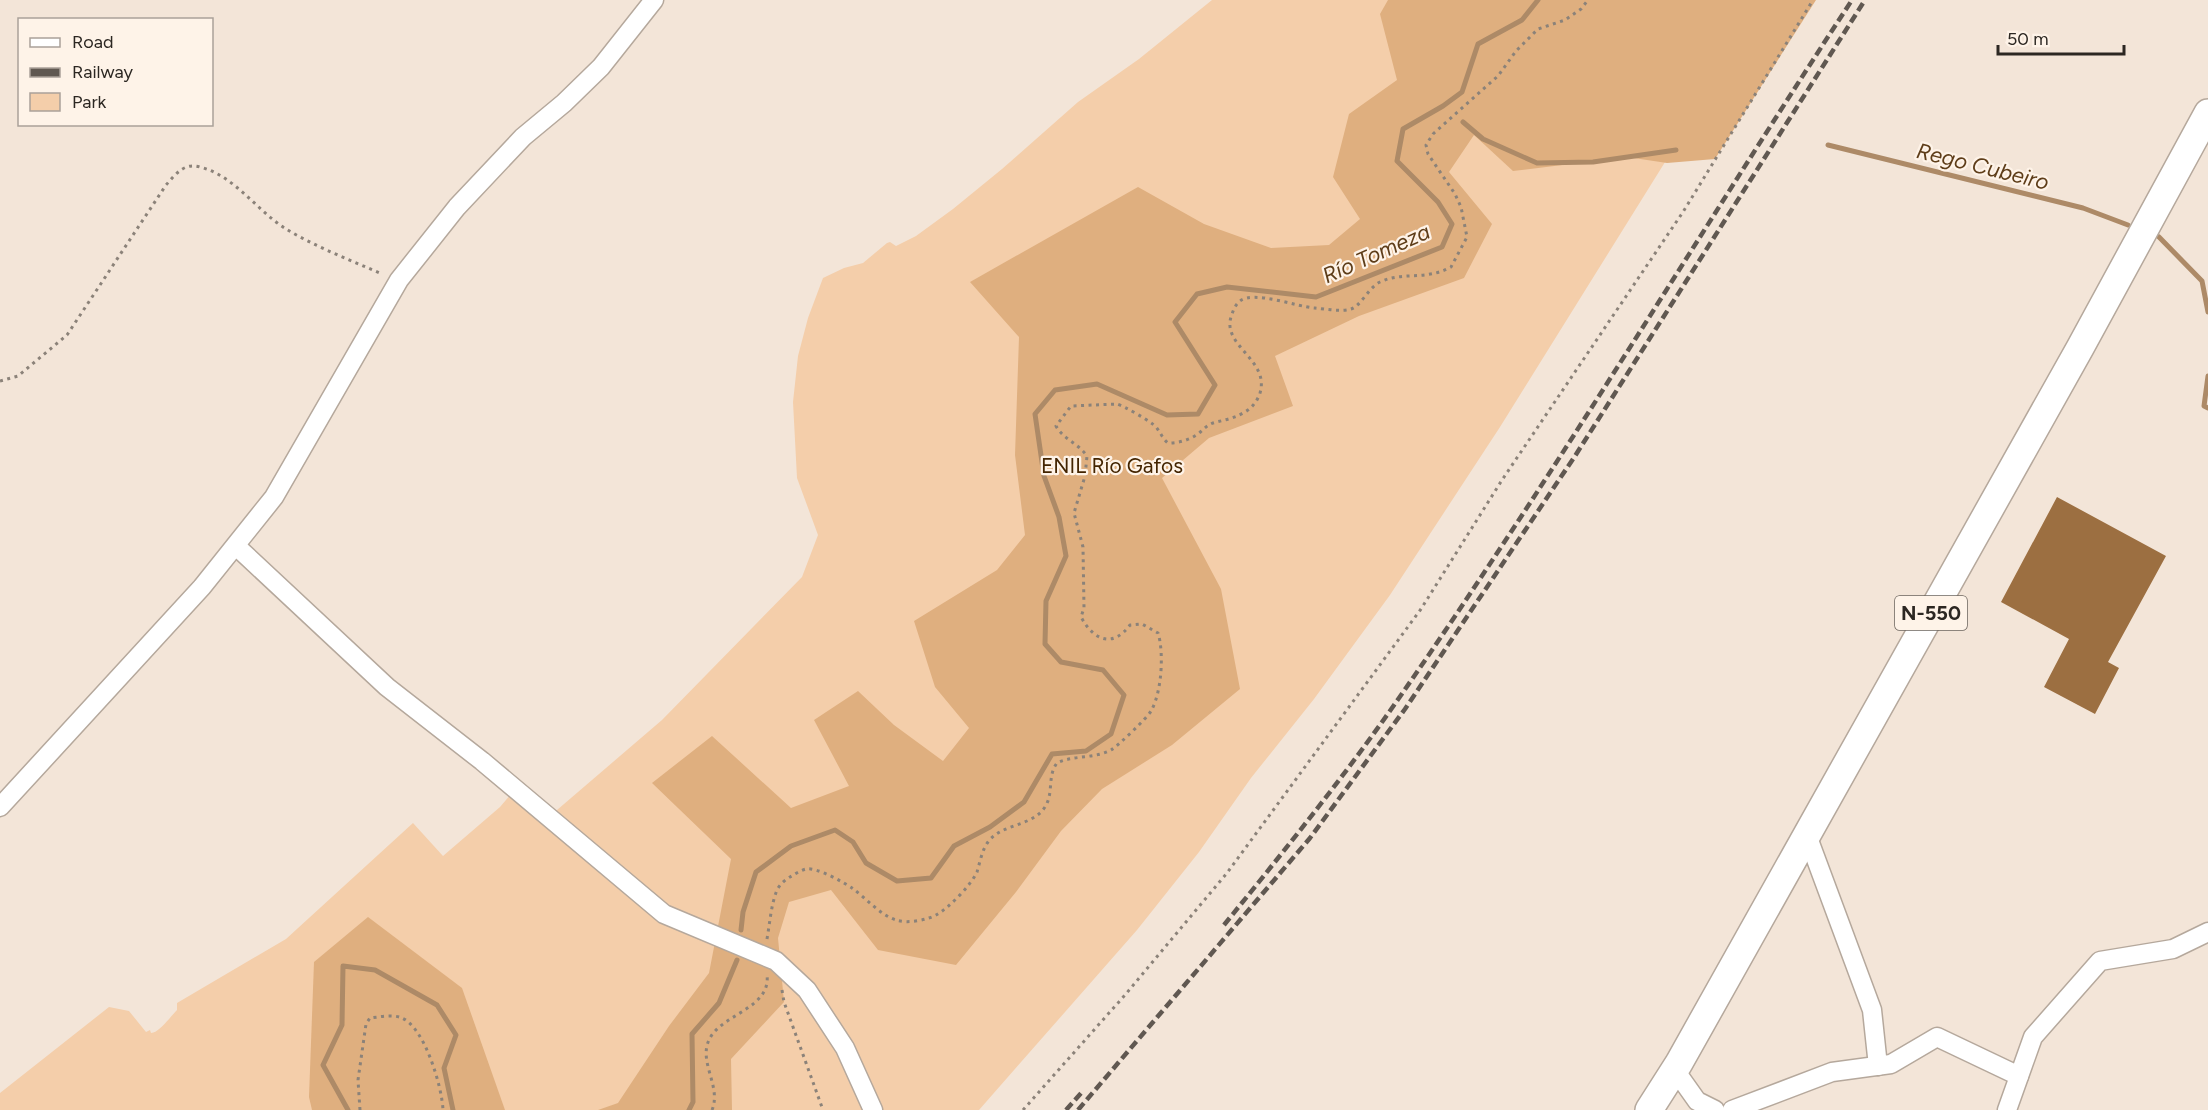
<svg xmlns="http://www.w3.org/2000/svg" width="2208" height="1110" viewBox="0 0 2208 1110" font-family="Figtree,sans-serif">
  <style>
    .green { fill: #f4ceaa }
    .forest { fill: #dfaf7f }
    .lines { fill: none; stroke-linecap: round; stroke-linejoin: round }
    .stream { stroke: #ad8a67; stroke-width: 5 }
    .building { fill: #9c6f41 }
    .minor-casing { stroke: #b5a89c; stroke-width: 21 }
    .highway-casing { stroke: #b5a89c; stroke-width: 30 }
    .path { stroke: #8b8279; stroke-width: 3; stroke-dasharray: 3 4.5; stroke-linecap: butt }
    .minor { stroke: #fff; stroke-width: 18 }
    .highway { stroke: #fff; stroke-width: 27 }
    .rail { stroke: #605851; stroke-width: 4.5; stroke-dasharray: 9 4.5; stroke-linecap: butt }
    .labels { text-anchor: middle; stroke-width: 4.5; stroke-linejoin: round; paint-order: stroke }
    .shield { fill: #fef3e8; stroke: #6b645d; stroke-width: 1.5 }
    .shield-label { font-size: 20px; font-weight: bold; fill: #2c2722 }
    .park-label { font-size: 21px; fill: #432400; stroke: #fef3e8 }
    .water-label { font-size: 22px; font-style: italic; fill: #5e3d19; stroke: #fef3e8 }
  </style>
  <rect width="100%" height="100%" fill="#f3e5d8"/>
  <path class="green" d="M1212,0H1766L1500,427L1390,595L1314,699L1251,778L1199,852L1137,930L979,1110H0V1093L109,1007L129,1011L146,1032L150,1030L151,1033C159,1033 170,1017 177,1010V1003L286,939L413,823L443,856L500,807L511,794L543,814L557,810L662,720L802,577L818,535L797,478L793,402L798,356L808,318L823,278L844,268L863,263L887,243L890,242L896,246L916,236L953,209L1002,169L1078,102L1139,59Z"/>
  <g class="forest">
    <path d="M1388,0H1816L1715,159L1667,163L1627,157L1513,171L1474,135L1449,172L1492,224L1464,278L1359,316L1275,356L1293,406L1209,438L1162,478L1221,589L1240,689L1172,745L1102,789L1061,831L1016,892L956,965L878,950L831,890L789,902L778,938L784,1002L731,1059L732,1110H598L618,1103L669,1026L709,973L731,859L652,783L712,736L791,808L849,786L814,720L858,691L894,725L943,761L969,728L935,687L914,621L997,570L1025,535L1015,455L1019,337L970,282L1138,187L1204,224L1271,248L1329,245L1360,219L1333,177L1349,114L1397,80L1380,14Z"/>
    <path d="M368,917L462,988L505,1110H312L309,1097L314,962Z"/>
  </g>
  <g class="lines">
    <g class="stream">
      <path d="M1463,122L1483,139L1537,163L1593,162L1676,150"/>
      <path d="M1828,145L2083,208L2128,225"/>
      <path d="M2159,237L2202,281L2208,312"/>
      <path d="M2208,376L2204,406L2208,408"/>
      <path d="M741,930L743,912L756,872L791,846L835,830L853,842L866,863L897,881L931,878L954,846L990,827L1024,802L1052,754L1086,751L1111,734L1124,695L1103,670L1061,662L1045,644L1046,601L1066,556L1059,517L1044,476L1035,414L1055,390L1097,384L1167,415L1198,414L1215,385L1175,322L1197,294L1227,287L1316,297L1442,247L1452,224L1438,202L1397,161L1403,129L1443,106L1462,92L1478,44L1522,20L1538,0"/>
      <path d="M348,1110L323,1065L342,1025L343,966L375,970L437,1005L456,1035L444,1068L453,1110"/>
      <path d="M689,1110L693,1102L692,1034L719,1003L737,960"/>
    </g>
  </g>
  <path class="building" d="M2057,497L2166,556L2108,662L2119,668L2095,714L2044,687L2069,639L2001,602Z"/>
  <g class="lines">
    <defs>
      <g id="minor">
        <path d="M236,546L387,687L482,761L664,914L776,961L807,990L845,1048L873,1110"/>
        <path d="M0,807L202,587L274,497L399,280L457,207L523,137L564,103L601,67L654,0"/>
        <path d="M1807,835L1872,1010L1878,1066"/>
        <path d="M1675,1070L1697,1101L1715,1110"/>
        <path d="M1732,1110L1832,1072L1891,1064L1937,1037L2019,1076"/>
        <path d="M2007,1110L2033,1037L2100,961L2173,949L2208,932"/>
      </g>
      <path id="highway" d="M1649,1110L1679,1063L2080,348L2208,113"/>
    </defs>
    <use href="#minor" class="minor-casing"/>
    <use href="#highway" class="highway-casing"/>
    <g class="path">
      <path d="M0,381L18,376L67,335L166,185C175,175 184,162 200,167C235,176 256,210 286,229C316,247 350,260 382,274"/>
      <path d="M767,939C770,922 771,905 777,890C780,884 785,880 790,877C795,874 801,870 806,869C817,867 843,882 852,888C866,898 880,915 896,920C907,924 927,920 936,915C949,908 971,885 977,872C980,862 982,850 988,842C1002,823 1032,827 1045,807C1054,793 1047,776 1057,763C1073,755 1094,759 1111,750C1119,745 1147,718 1151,711C1162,692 1164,652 1158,633L1142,624L1130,625C1113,648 1094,641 1081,617L1084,608L1083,547L1074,513L1085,476L1087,456C1078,443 1063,439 1056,426L1071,406L1117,404C1124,406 1152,422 1156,427C1161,433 1162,438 1168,443C1179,443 1189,440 1198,434C1203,430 1207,425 1213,423C1223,420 1233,419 1243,413C1251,409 1257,402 1260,393C1270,360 1222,346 1231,317C1233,311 1235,305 1240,301C1254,290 1297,307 1315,308C1326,309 1341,312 1351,309C1361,306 1369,287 1380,282C1403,271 1426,281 1451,267L1467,237L1461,207L1455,194L1428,154L1426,145L1433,134L1498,76L1516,51L1538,29L1565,20L1581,9L1588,0"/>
      <path d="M782,990L784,1002L823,1110"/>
      <path d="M360,1110L358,1080L366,1024L370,1018C379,1017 393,1014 402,1018C425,1028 442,1087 443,1110"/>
      <path d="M712,1110C722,1086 697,1061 710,1038C723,1014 771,1008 767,975"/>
      <path d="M1023,1110L1125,995L1227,873L1421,609L1502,480L1683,212L1813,0"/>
    </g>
    <use href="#minor" class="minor"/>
    <use href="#highway" class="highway"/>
    <g class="rail">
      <path d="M1224,925C1284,851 1344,777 1399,698C1557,471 1700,232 1852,0"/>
      <path d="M1066,1110L1082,1092"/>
      <path d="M1078,1110L1310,838L1405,709L1575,456L1865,0"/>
    </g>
  </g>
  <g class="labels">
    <rect class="shield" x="1895" y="596" width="72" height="34" rx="4.5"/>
    <g class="shield-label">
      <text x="1931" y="620">N-550</text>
    </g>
    <g class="park-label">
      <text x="1112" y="473">ENIL Río Gafos</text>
    </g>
    <g class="water-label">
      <text transform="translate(1983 166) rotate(14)" y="8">Rego Cubeiro</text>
      <text transform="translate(1376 253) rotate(-24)" y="8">Río Tomeza</text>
    </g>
  </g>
  <rect x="18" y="18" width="195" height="108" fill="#fef3e8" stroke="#aaa199" stroke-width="1.5"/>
  <rect x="30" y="38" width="30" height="9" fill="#ffffff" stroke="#aaa199" stroke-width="1.5"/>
  <text x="72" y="48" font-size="18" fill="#2c2722">Road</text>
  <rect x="30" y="68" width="30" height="9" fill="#605851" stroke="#aaa199" stroke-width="1.5"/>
  <text x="72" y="78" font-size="18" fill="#2c2722">Railway</text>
  <rect x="30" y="93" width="30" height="18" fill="#f4ceaa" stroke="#aaa199" stroke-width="1.5"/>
  <text x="72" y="108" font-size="18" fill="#2c2722">Park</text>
  <path d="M1998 45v9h126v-9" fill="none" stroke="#2c2722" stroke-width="3"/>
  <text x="2007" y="45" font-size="18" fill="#2c2722" stroke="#fef3e8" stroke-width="4.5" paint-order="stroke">50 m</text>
</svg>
